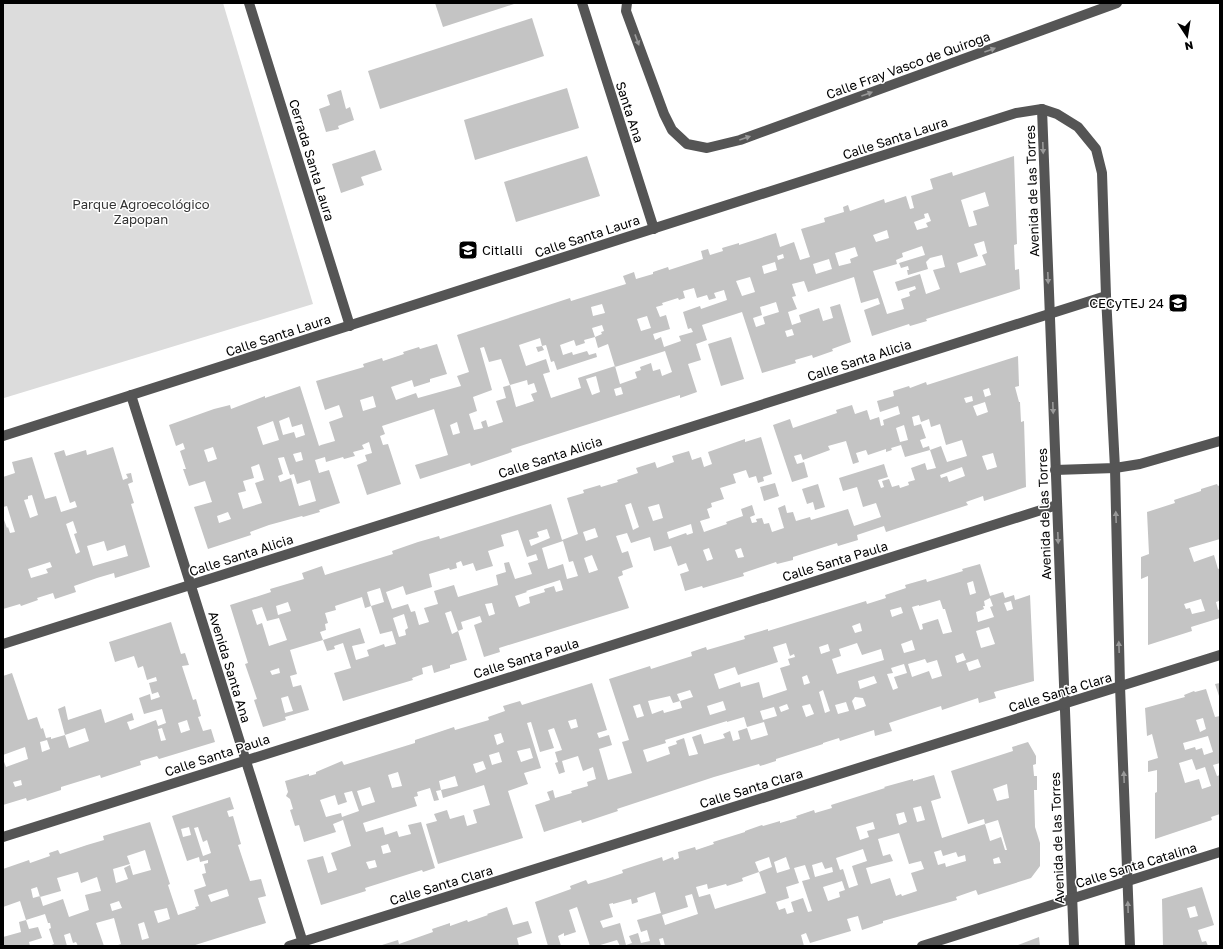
<svg xmlns="http://www.w3.org/2000/svg" width="1223" height="949" viewBox="0 0 1223 949" font-family="'Golos Text',sans-serif">
  <style>
    .green { fill: #dcdcdc }
    .building { fill: #c4c4c4; fill-rule: evenodd }
    .lines { fill: none; stroke-linecap: round; stroke-linejoin: round }
    .minor { stroke: #555; stroke-width: 10 }
    .oneway { fill: #999 }
    .labels { text-anchor: middle; stroke-width: 3; stroke-linejoin: round; paint-order: stroke }
    .street-label { font-size: 13px; fill: #000; stroke: #fff }
    .park-label { font-size: 13px; fill: #333; stroke: #fff }
    .poi-label { font-size: 13px; fill: #000; stroke: #fff; text-anchor: start }
  </style>
  <rect width="100%" height="100%" fill="#fff"/>
  <path class="green" d="M3,3H223L313,304L4,398Z"/>
  <g class="building">
    <path d="M435,3H517L443,27Z"/>
    <path d="M532,18L544,56L380,109L368,71Z"/>
    <path d="M567,88L579,128L475,160L464,120Z"/>
    <path d="M341,90L346,109L350,107L354,120L338,126L339,129L326,132L319,109L330,105L327,95Z"/>
    <path d="M375,150L382,170L361,177L364,185L341,193L332,164Z"/>
    <path d="M587,156L600,196L516,222L504,182Z"/>
    <path d="M1014,156L1017,244L1014,245L1015,270L1019,269L1020,289L926,319L927,321L910,326L909,324L872,336L864,310L880,304L878,298L861,303L854,277L808,292L804,281L792,284L796,296L792,297L797,309L788,312L792,325L801,322L799,315L819,308L823,321L833,318L830,307L840,304L851,342L832,349L833,351L813,358L812,355L795,360L796,363L762,373L742,312L705,324L702,325L707,340L696,344L701,360L688,364L697,392L680,398V395L511,449L512,452L471,466L470,463L420,479L415,465L448,455L434,409L382,426L385,434L380,436L383,445L388,444L401,484L367,495L357,465L367,461L365,455L372,453L369,442L362,445L364,449L353,452L355,456L344,459L343,457L326,462L325,457L315,460L319,473L329,470L340,503L319,510L320,512L303,517L302,516L269,525L250,532L251,535L208,549L194,507L212,502L205,481L189,486L183,469H186L180,451L185,449L183,443L176,446L169,425L214,409L230,405L231,409L265,396V398L300,386L319,446L321,445L335,441L329,422L343,417L339,405L325,410L316,381L364,367L363,364L382,358L383,361L404,354L403,352L419,347L420,349L437,344L447,374L430,379V382L414,387L412,380L391,387L396,400L416,393L418,398L461,386L457,376L469,372L457,335L570,298L571,301L626,284L623,276L634,272L636,279L653,274V272L668,267L669,270L703,259L701,251L708,249L710,255L723,251L722,248L739,243V245L776,233L780,247L794,242L800,260L810,257L801,229L825,222L824,218L844,212L843,207L848,205L850,211L884,199L885,203L906,196L910,209L914,208L911,196L933,189L930,179L952,172L953,176ZM985,192L989,206L973,211L977,225L969,227L961,200ZM928,213L931,221L926,223L928,227L917,230L914,222L925,218L924,214ZM887,230L889,238L876,242L873,235ZM984,241L987,253L982,255L986,265L960,273L957,263L978,256L974,244ZM922,246L925,255L899,263L901,268L908,266L909,270H907L908,275L928,269L926,262L930,258L942,255L945,267L933,270L940,289L926,294L920,274L895,282L898,291L915,286L916,289L909,292L910,296L901,299L904,309L887,314L873,271L897,264L896,260L903,257L902,253ZM855,247L858,256L850,259L851,263L839,266L835,253ZM783,254L784,258L778,260L777,256ZM829,259L832,269L816,274L813,264ZM775,262L777,270L764,274L762,266ZM750,277L755,292L742,296L736,281ZM694,288L697,298L707,295L709,300L716,298L714,293L724,290L727,300L701,309L700,306L683,312L688,329L691,328L693,332L679,336L681,341L664,347L661,337L655,340L653,334L670,329L666,315L660,317L656,307L663,305L662,303L678,298L679,300L685,298L683,291ZM776,302L779,312L763,317L765,324L756,327L753,318L762,315L760,307ZM602,304L605,313L593,316L591,307ZM647,316L651,328L641,331L637,319ZM602,325L604,331L601,332L602,334L595,337L598,348L608,344L615,367L665,351L672,372L662,376L660,369L653,371L651,363L640,367L641,370L635,372L637,378L620,384L615,366L578,378L581,388L551,398L543,374L550,372L546,359L526,366L519,345L540,338L542,346L546,345L551,362L554,361L557,370L597,357L596,353L589,355L587,351L573,355L572,352L563,355L560,345L574,340L576,346L585,343L584,340L595,337L592,328ZM792,329L794,335L787,337L785,331ZM484,347L489,362L501,359L510,385L527,380L528,385L534,383L537,392L531,394L534,401L516,407L510,385L503,387L506,398L496,401L503,422L488,427L486,420L481,422L483,428L474,430L469,414L477,411L473,397L492,390L480,348ZM596,376L600,392L592,395L586,379ZM621,387L623,394L616,396L614,389ZM373,396L376,407L363,411L360,400ZM289,417L292,427L302,424L305,435L296,438L294,432L283,435L279,421ZM273,421L279,440L263,445L257,427ZM457,422L460,433L453,435L450,425ZM213,447L217,459L208,462L204,450ZM301,452L303,460L296,462L293,454ZM284,457L290,475L294,474L297,484L310,480L316,501L299,506L291,478L280,482L278,476L283,474L278,458ZM259,464L264,480L255,483L262,503L243,509L238,493L246,491L243,481L254,478L251,467ZM228,512L231,519L219,523L217,516Z"/>
    <path d="M731,337L744,379L721,386L708,344Z"/>
    <path d="M542,346L544,350L538,352L536,347Z"/>
    <path d="M1018,356L1019,386L1015,387L1019,402H1020L1021,422L1024,421L1026,487L984,501L983,496L966,502L968,505L886,532L884,526L857,535L858,540L838,546L837,543L793,557V560L777,564L776,562L743,573L744,576L703,588L702,586L685,591L680,574L689,571L686,563L678,566L671,546L654,551L650,537L631,543L627,533L616,536L622,553L628,551L633,567L622,571L623,575L618,577L629,608L499,648L500,652L484,657L474,625L482,622L480,616L461,622L463,629L458,631L451,611L445,613L452,634L458,631L467,660L450,665V668L434,673L432,665L422,668L423,674L412,678L413,680L343,701L334,673L351,668L343,643L334,646L335,649L327,651L323,640L360,628L365,643L352,646L356,660L369,656L367,650L384,644L385,647L396,644L392,631L380,634L371,606L384,602L380,588L367,592L371,606L365,608L362,597L335,606L336,610L325,613L328,623L325,624L326,630L320,632L323,640L290,650L297,674L290,676L293,687L301,685L309,710L285,717L286,720L263,727L254,700L257,699L245,664L248,663L230,605L271,592L270,589L304,579L302,573L322,566L325,575L393,554L392,551L418,542L439,536L440,539L551,504L562,540L578,534L567,498L584,493L583,490L600,485L601,487L618,482L617,480L638,473L636,468L655,462L657,468L674,462L672,456L689,451L692,460L701,457L704,467L712,464L708,452L745,439V442L761,437L772,474L763,477L764,481L758,483L756,476L749,478L746,470L733,474L736,483L720,488L724,499L711,503L712,507L707,509L710,518L700,521L704,532L727,524L726,522L743,516L741,509L752,505L755,515L750,517L752,523L757,522L756,519L762,518L764,524L769,523L772,532L784,528L778,508L785,505L787,513L793,512L796,521L810,517L811,520L848,509L854,526L881,517L876,503L863,507L857,487L843,491L839,478L884,464L888,477L878,480L881,488L884,487L882,481L889,479L892,487L899,485L900,488L909,485L908,482L915,480L911,468L925,463L927,470L936,468L930,450L941,446L947,462L967,456L962,440L946,445L940,424L931,427L929,419L921,422L919,415L912,417L914,426L921,424L926,438L920,440L923,448L929,446L930,450L905,457L901,445L891,448L892,450L886,452V449L868,455L866,450L856,453L859,462L853,464L846,441L828,446L830,450L803,460L801,454L794,456L797,464L804,462L808,477L792,482L773,425L790,419L793,428L837,413L836,410L852,405L855,414L867,410L870,420L879,417L881,426L884,425L883,420L900,414L898,406L880,412L877,401L894,396L893,391L909,386L910,388L926,382L927,385ZM989,388L991,395L985,397L983,390ZM972,396L973,401L966,403L964,398ZM985,402L988,412L977,416L973,406ZM904,425L908,440L900,442L896,428ZM993,453L997,467L987,470L982,456ZM962,467L965,476L949,482L947,476L941,478L940,475ZM631,503L639,527L633,530L625,505ZM659,504L663,518L653,521L648,507ZM691,524L693,533L687,535L686,533L669,539L667,532ZM595,528L598,537L586,541L583,532ZM547,529L550,538L531,546L529,540L539,537L537,532ZM518,530L527,557L536,554L538,560L528,563L532,574L515,579L509,562L504,563L506,572L496,575L498,585L458,597L454,585L434,591L438,604L424,608L429,622L419,625L415,611L411,612L408,604L392,609L386,592L403,586L406,595L432,587L429,574L449,568L450,570L457,568L456,563L461,561L463,566L473,563L476,571L493,566L488,551L504,546L501,535ZM563,541L569,562L573,561L578,576L567,579L563,564L548,569L542,548ZM709,548L713,559L707,561L703,550ZM741,548L744,557L738,558L735,550ZM592,555L598,570L589,573L584,558ZM560,580L563,590L556,592L554,586L544,589L545,592L529,597L530,603L519,607L515,596L527,592L526,591ZM288,602L291,611L278,615L276,606ZM492,603L495,614L489,616L485,604ZM262,607L267,621L279,618L287,640L269,646L262,623L257,625L252,610ZM404,614L408,628L405,630L406,635L399,637L393,618ZM279,668L280,673L272,675L270,671ZM288,696L293,711L285,713L281,698Z"/>
    <path d="M113,447L123,480L128,478L126,474L131,473L133,482L128,484L134,503L131,504L150,567L115,578L114,573L97,578L74,586L76,592L55,599L53,593L37,598L38,600L21,606L20,604L3,609V517L7,528L8,527L10,533L15,532L7,506L3,507V477L15,473L12,462L32,457L45,499L56,496L61,512L77,507L75,501L70,503L54,453L64,450L66,456L86,450L87,455ZM32,495L38,515L30,518L24,500L28,499V496ZM73,521L77,533L74,534L80,552L76,554L66,524ZM104,541L107,551L125,545L128,556L93,566L87,546ZM50,562L52,567L46,569L48,573L31,578L28,569Z"/>
    <path d="M775,483L779,496L764,501L760,487Z"/>
    <path d="M818,484L825,507L815,510L813,502L807,504L802,489Z"/>
    <path d="M1217,484L1218,486L1220,485V539L1189,548L1194,562L1214,555L1218,569L1220,568V604L1219,601L1216,602L1218,610L1220,609V618L1191,627L1192,631L1148,645V576L1141,579V557L1149,554L1147,512L1175,503L1174,500L1201,491V489ZM1201,599L1205,611L1192,614L1190,608L1186,609L1184,604Z"/>
    <path d="M980,564L990,596L1003,592L1005,598L1014,595L1015,600L1030,595L1034,681L994,692L996,698L979,703L978,698L942,710L941,706L907,717L889,723L892,731L875,736L874,730L840,741L839,738L823,743V744L776,759V761L760,766L759,764L714,777L617,809L618,811L582,823L581,820L544,832L535,805L550,800L547,792L553,790L555,798L572,793L571,791L588,786L587,782L596,779L593,767L583,771L578,756L562,761L565,772L559,774L555,763L558,762L555,752L562,750L554,728L548,730L554,748L540,752L531,722L527,723L541,768L524,773L528,784L508,791L523,838L438,864L426,824L437,821L434,814L447,810L450,819L464,815L467,826L477,823L473,810L490,805L484,785L443,798L441,790L458,786L455,776L439,781L441,790L436,791L439,800L434,801L430,788L417,792L418,796L414,797L417,806L363,823L366,832L383,827L385,835L397,831L399,837L411,834L408,825L421,822L435,868L423,872L422,870L365,888L366,891L321,905L307,860L323,856L328,873L337,870L331,853L351,846L343,820L333,824L336,832L304,842L299,825L295,826L290,810L293,809L290,799L286,796L288,792L285,781L309,774V776L316,774V772L342,761L344,765L415,743V740L454,727L455,730L489,720L488,717L505,711L503,706L520,701L522,705L592,683L607,730L597,733L599,738L609,735L612,745L599,749L608,780L632,773L622,742L629,740L609,679L650,666L651,669L692,656L691,652L706,647L707,650L745,639L744,636L768,629V631L866,601L867,604L886,598L885,595L906,588L905,585L926,579L927,582L963,571L962,569ZM973,581L976,593L970,595L967,583ZM990,598L993,606L990,607L994,617L978,622L976,612L984,609L983,606H985L984,601ZM940,600L943,609H945L952,632L943,634L938,619L922,624L923,629L920,630L912,607L919,605V606ZM1011,601L1013,609L1007,611L1004,603ZM901,607L903,613L892,617L890,610ZM860,623L862,631L855,633L852,626ZM989,627L995,644L981,648L976,631ZM912,640L915,650L904,653L901,644ZM786,643L790,656L794,654L795,657L788,659L790,665L780,668L787,690L763,698L759,682L741,687L740,682L719,689L714,674L735,667L738,675L778,662L773,647ZM857,643L862,655L881,649L884,660L837,674L832,659L841,656L839,649ZM828,644L830,651L821,654L819,647ZM963,653L966,660L957,663L955,656ZM925,659L927,663L937,660L942,676L932,679L929,671L912,677L908,664ZM978,659L981,667L969,671L966,663ZM904,664L907,673L894,677L898,688L893,690L887,674L893,673L891,668ZM807,675L810,683L804,685L802,677ZM874,676L877,683L860,689L858,681ZM690,690L693,697L680,701L682,708L664,713L663,710L652,714L648,701L670,696L673,703L680,701L677,694ZM823,690L830,711L825,713L819,692ZM855,697L863,698L866,706L855,710L852,701ZM723,701L726,710L710,715L707,706ZM846,702L849,711L838,714L835,705ZM640,704L644,716L637,718L633,706ZM787,704L789,709L781,712L779,707ZM810,704L814,714L806,717L802,706ZM774,707L777,716L763,720L760,711ZM744,717L747,727L764,722L768,735L751,740L747,728L738,731L740,739L733,741L730,731L723,734L725,738L704,744L701,734L692,737L698,754L689,756L684,738L676,741L677,744L668,747L670,754L647,762L643,750L666,743L665,740L727,721V722ZM576,719L578,727L571,729L568,721ZM501,733L504,742L497,745L494,735ZM530,748L533,758L521,762L517,751ZM499,752L502,762L492,765L489,755ZM483,761L486,769L476,773L473,764ZM398,772L402,786L392,788L388,775ZM370,787L375,802L362,806L357,791ZM352,791L359,811L342,817L341,813L326,817L320,800L335,795L338,805L347,802L344,793ZM388,844L391,852L383,854L381,846ZM375,860L377,867L369,869L366,862Z"/>
    <path d="M171,622L181,654L185,653L189,665L182,666L193,700L196,699L201,716L198,717L203,731L211,729L215,742L159,759L157,756L140,761L141,765L101,778L100,775L61,787V790L27,801L26,798L3,805V759L6,767L28,759L25,747L3,755V676L12,673L28,720L37,717L41,729L43,728L46,738L51,737V739L65,735L69,748L89,741L85,728L65,735L58,709L65,706L68,720L101,709L105,723L132,713L134,720L127,722L130,730L156,720L158,726L166,723L162,709L144,714L139,698L150,694L151,700L160,697L158,692L152,694L149,683L157,681L156,677L147,680L143,666L138,668L134,656L115,662L109,642ZM187,720L190,730L181,733L178,723ZM162,728L166,740L161,741L158,729ZM47,740L50,749L42,752L40,742ZM21,780L22,785L15,787L13,782Z"/>
    <path d="M1220,683V699L1215,684Z"/>
    <path d="M1206,689L1215,717L1220,716V763L1213,765L1217,776L1220,775V814L1211,817L1212,820L1155,839V793L1157,792V770L1148,772V761L1158,758L1152,734L1147,736L1145,708L1185,697L1184,695L1194,691L1195,692ZM1203,718L1206,729L1200,732L1196,720ZM1208,736L1213,752L1204,755L1202,748L1196,750L1195,747L1185,750L1183,743ZM1192,759L1196,770L1205,767L1211,786L1202,789L1199,779L1185,783L1179,763Z"/>
    <path d="M1028,742L1036,756V764L1033,765L1034,776H1037V790H1034L1035,827L1040,843V866L1031,878L978,895L976,890L956,897L957,900L883,921V923L862,930L858,916L847,919L851,931L810,943L806,933L801,935L804,946H665L663,938L659,939L661,946H620L617,940L597,946H590L577,907L569,910L576,932L564,936V933L558,936L561,946H548L535,902L571,889L570,886L586,880L588,884L605,879L623,873L622,870L662,857L663,861L673,857L674,860L679,858L678,852L695,847L696,850L714,844L713,842L745,832V831L762,825L763,826L780,821V823L797,818L796,816L814,810L815,813L832,808L831,805L885,788L884,787L913,779V781L934,775L941,798L931,801L942,838L985,824L990,841L1001,837L1005,850H1007L998,820L985,824L984,819L968,824L951,771L1013,751L1012,747ZM1007,784L1009,798L997,801L993,789ZM921,806L925,820L917,822L913,808ZM904,812L907,822L899,825L896,814ZM873,822L875,829L867,831L869,837L860,840L856,827ZM899,833L909,864L921,861L924,869L911,873L917,891L902,896L901,894L896,896L890,878L871,884L866,868L893,861L890,854L883,856L878,839ZM863,849L867,861L852,866L858,885L849,888L843,869L840,870L836,858ZM941,850L943,856L956,852L958,857L965,855L966,861L946,867L945,863L938,865L934,852ZM769,857L772,867L759,872L766,893L715,909L710,894L699,897L696,887L707,884L708,889L726,884L727,886L743,881L742,878L759,872L755,862ZM786,857L790,869L777,873L774,862ZM999,857L1001,863L994,864L993,859ZM822,862L825,869L832,867L833,872L815,877L812,865ZM805,865L810,879L802,881L812,911L808,912L803,898L791,902L794,912L787,914L785,908L779,910L776,902L789,898L786,887L799,883L794,868ZM842,881L845,890L839,892L840,897L828,901L823,887ZM655,892L661,913L637,920L641,932L647,930L650,941L641,943L638,933L629,936L632,943L626,945L620,923L603,928L600,921L613,917L609,904L613,903V904L631,899L632,904L638,902L637,898ZM692,894L698,914L665,925L662,915L688,907L685,896Z"/>
    <path d="M230,797L234,809L227,811L229,817L233,816L241,844L238,845L250,881L261,879L266,896L258,898L266,923L192,946H115L121,944L114,918L96,923L104,946H78L76,942L73,943L70,933L64,935L67,946H49L54,944L49,929L51,928L50,923H48L45,914L26,920L20,901L3,907V869L29,860L30,863L50,856L49,853L58,850L60,854L87,845L104,840L103,836L150,822L170,884L168,885L178,915L196,909L195,907L199,906L194,890L206,886L202,874L206,873L204,864L208,863V860L200,862L199,857L187,861L172,816ZM189,827L191,835L183,837L181,829ZM198,827L203,842L207,840L211,853L203,856L194,828ZM145,850L151,870L133,875L130,865L124,868L128,879L116,883L113,869L130,864L127,856ZM78,872L81,883L97,877L101,891L85,895L89,910L69,917L63,899L43,906L40,896L33,898L31,889L37,887L40,897L61,891L57,878ZM227,889L229,896L211,902L208,895ZM119,901L122,908L112,911L110,904ZM167,908L170,919L158,923L154,911ZM144,922L149,938L142,940L138,924Z"/>
    <path d="M1202,887L1214,925L1198,930L1202,942L1206,941L1208,946H1163L1162,899ZM1195,906L1198,916L1190,918L1187,908Z"/>
    <path d="M507,907L513,925L528,921L532,933L517,938L519,946H383L382,945L398,940L399,944L433,932L432,929L450,923V926L467,920L468,922L488,915L487,914Z"/>
    <path d="M26,920L29,929L38,927L42,938L29,942L30,946H3V937L21,932L19,922Z"/>
    <path d="M1039,937L1040,946H1015Z"/>
  </g>
  <g class="lines">
    <g class="minor">
      <path d="M249,3L350,326"/>
      <path d="M582,3L654,229"/>
      <path d="M627,3L626,11L664,114L672,130L687,144L707,148L740,140L1117,3"/>
      <path d="M1042,109L1074,946"/>
      <path d="M131,395L304,946"/>
      <path d="M3,436L1016,113L1042,109L1057,114L1078,127L1096,149L1102,173L1106,296L1115,468L1120,686L1130,946"/>
      <path d="M1055,470L1115,468L1140,464L1220,441"/>
      <path d="M3,644L1106,296"/>
      <path d="M3,837L1057,505"/>
      <path d="M289,946L1220,655"/>
      <path d="M922,946L1220,852"/>
    </g>
  </g>
  <defs><path id="oneway-solid" d="M-6-.8H1V-3.2L6.5 0L1 3.2V.8H-6Z"/></defs>
  <g class="oneway">
    <use href="#oneway-solid" transform="translate(637 40) rotate(70)"/>
    <use href="#oneway-solid" transform="translate(990 50) rotate(-20)"/>
    <use href="#oneway-solid" transform="translate(867 94) rotate(-20)"/>
    <use href="#oneway-solid" transform="translate(745 138) rotate(-19)"/>
    <use href="#oneway-solid" transform="translate(1043 148) rotate(88)"/>
    <use href="#oneway-solid" transform="translate(1048 278) rotate(88)"/>
    <use href="#oneway-solid" transform="translate(1053 408) rotate(88)"/>
    <use href="#oneway-solid" transform="translate(1116 517) rotate(-92)"/>
    <use href="#oneway-solid" transform="translate(1058 538) rotate(88)"/>
    <use href="#oneway-solid" transform="translate(1119 647) rotate(-92)"/>
    <use href="#oneway-solid" transform="translate(1124 777) rotate(-92)"/>
    <use href="#oneway-solid" transform="translate(1128 907) rotate(-92)"/>
  </g>
  <defs>
    <symbol id="school-square" viewBox="-11 -11 22 22"><rect x="-9" y="-9" width="18" height="18" rx="4" fill="#000" stroke="#fff"/><path d="M0-5L7-2L0 1L-7-2ZM-4 1L0 2.5L4 1V4Q0 6-4 4Z" fill="#fff"/></symbol>
    <symbol id="university-square" viewBox="-11 -11 22 22"><rect x="-9" y="-9" width="18" height="18" rx="4" fill="#000" stroke="#fff"/><path d="M0-5L7-2L0 1L-7-2ZM-4 1L0 2.5L4 1V4Q0 6-4 4Z" fill="#fff"/></symbol>
  </defs>
  <g fill-rule="evenodd">
    <use href="#school-square" x="457" y="239" width="22" height="22"/>
    <use href="#university-square" x="1167" y="292" width="22" height="22"/>
  </g>
  <g class="labels">
    <g class="street-label">
      <text transform="translate(908 65) rotate(-20)" y="5">Calle Fray Vasco de Quiroga</text>
      <text transform="translate(630 112) rotate(72)" y="5">Santa Ana</text>
      <text transform="translate(895 138) rotate(-18)" y="5">Calle Santa Laura</text>
      <text transform="translate(312 160) rotate(73)" y="5">Cerrada Santa Laura</text>
      <text transform="translate(1032 191) rotate(-92)" y="5">Avenida de las Torres</text>
      <text transform="translate(587 236) rotate(-18)" y="5">Calle Santa Laura</text>
      <text transform="translate(278 335) rotate(-18)" y="5">Calle Santa Laura</text>
      <text transform="translate(859 360) rotate(-18)" y="5">Calle Santa Alicia</text>
      <text transform="translate(550 457) rotate(-18)" y="5">Calle Santa Alicia</text>
      <text transform="translate(1044 514) rotate(-92)" y="5">Avenida de las Torres</text>
      <text transform="translate(241 555) rotate(-18)" y="5">Calle Santa Alicia</text>
      <text transform="translate(835 561) rotate(-17)" y="5">Calle Santa Paula</text>
      <text transform="translate(526 658) rotate(-17)" y="5">Calle Santa Paula</text>
      <text transform="translate(230 667) rotate(73)" y="5">Avenida Santa Ana</text>
      <text transform="translate(1060 692) rotate(-17)" y="5">Calle Santa Clara</text>
      <text transform="translate(217 755) rotate(-18)" y="5">Calle Santa Paula</text>
      <text transform="translate(751 788) rotate(-17)" y="5">Calle Santa Clara</text>
      <text transform="translate(1057 838) rotate(-92)" y="5">Avenida de las Torres</text>
      <text transform="translate(1136 865) rotate(-17)" y="5">Calle Santa Catalina</text>
      <text transform="translate(441 885) rotate(-17)" y="5">Calle Santa Clara</text>
    </g>
    <g class="park-label">
      <text x="141" y="209">Parque Agroecológico<tspan x="141" dy="15">Zapopan</tspan></text>
    </g>
    <g class="poi-label">
      <text x="482" y="255">Citlalli</text>
      <text x="1164" y="308" text-anchor="end">CECyTEJ 24</text>
    </g>
  </g>
  <rect width="1223" height="949" fill="none" stroke="#000000" stroke-width="8"/>
  <g transform="translate(1187 36) rotate(168)" stroke="#ffffff" stroke-width="3" paint-order="stroke">
  <path d="M0-3L7 15L0 10L-7 15Z" fill="#000000"/>
  <text y="-6" font-size="11" font-weight="bold" text-anchor="middle" fill="#000000">N</text>
  </g>
</svg>
